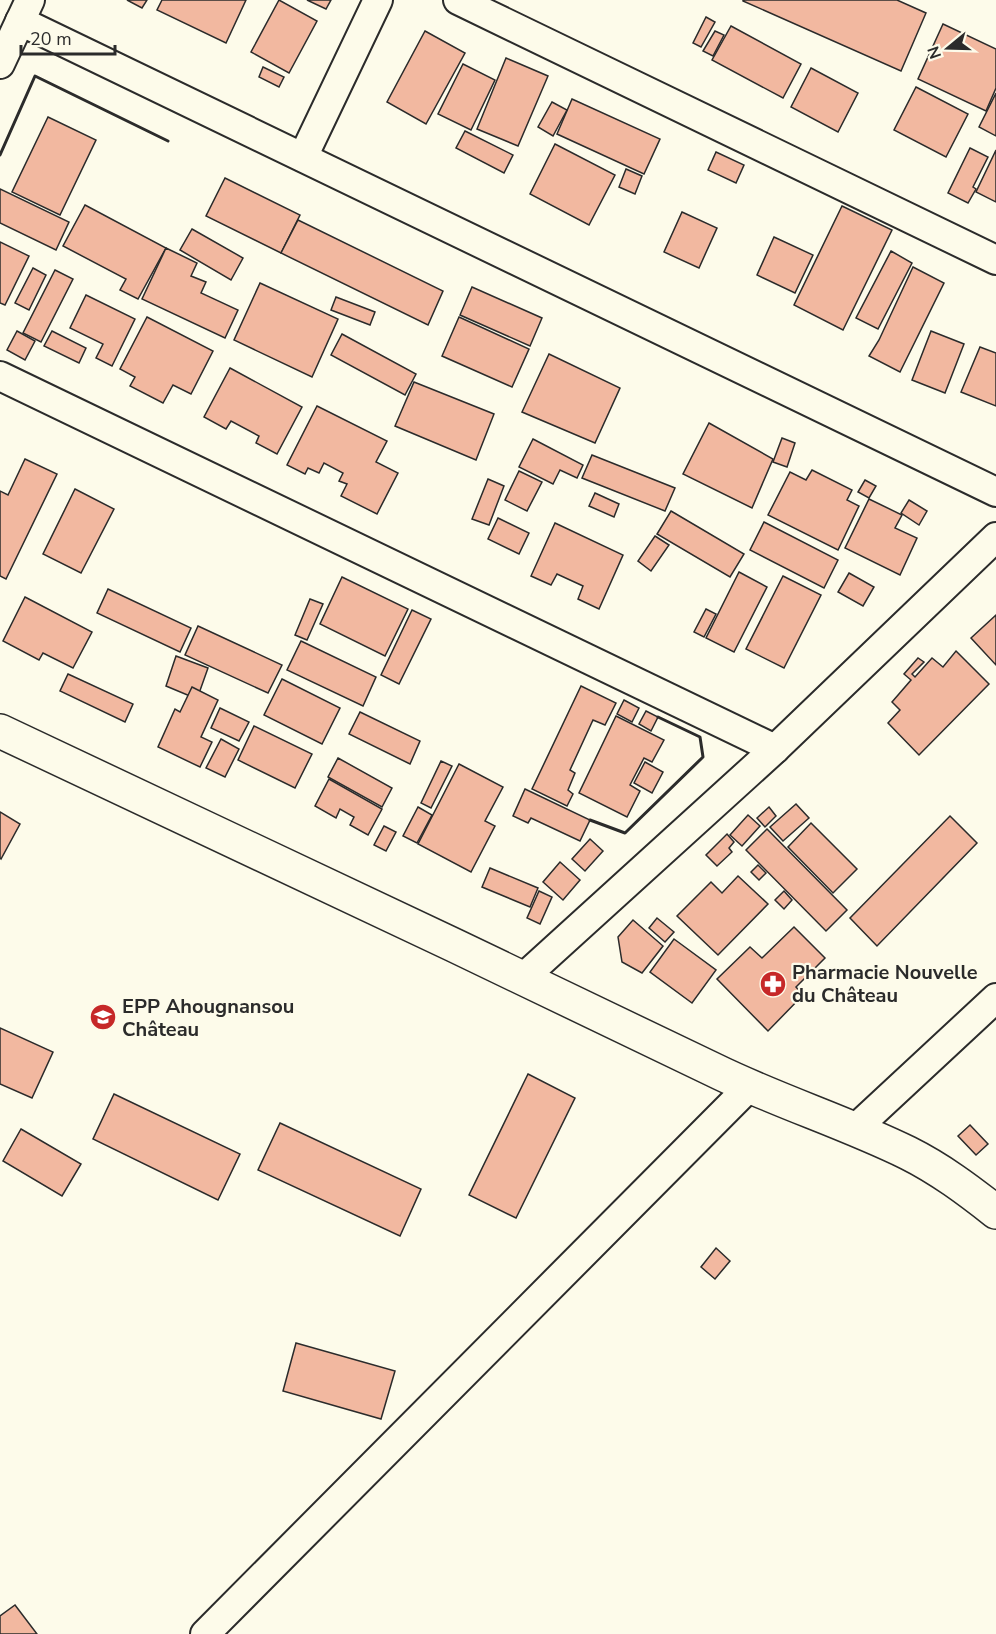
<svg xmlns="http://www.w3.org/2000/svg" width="996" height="1634" viewBox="0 0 996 1634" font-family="'Nunito Sans',sans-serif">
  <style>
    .building { fill: #f2b8a0; stroke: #2b2b2b; stroke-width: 1.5 }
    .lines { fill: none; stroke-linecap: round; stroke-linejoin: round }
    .minor-casing { stroke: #2b2b2b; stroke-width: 32 }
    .tertiary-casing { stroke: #2b2b2b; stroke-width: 36 }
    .minor { stroke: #fdfbea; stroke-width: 28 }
    .tertiary { stroke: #fdfbea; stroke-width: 33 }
    .wall { stroke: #2b2b2b; stroke-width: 3 }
    .labels { text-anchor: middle; stroke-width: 4.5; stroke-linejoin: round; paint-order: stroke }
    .poi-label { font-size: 20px; font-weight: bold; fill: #2b2b2b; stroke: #fdfbea; text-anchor: start }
  </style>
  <rect width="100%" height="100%" fill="#fdfbea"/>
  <g class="building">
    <path d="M127,0H147L142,8Z"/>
    <path d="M162,0H246L226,43L157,10Z"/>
    <path d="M279,0L317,21L289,73L251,52Z"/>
    <path d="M307,0H331L326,9Z"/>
    <path d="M743,0H897L926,13L901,71L743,1Z"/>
    <path d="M706,17L715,22L701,47L693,43Z"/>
    <path d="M943,24L996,49V88L986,111L918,79Z"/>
    <path d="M731,26L801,64L783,98L712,60Z"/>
    <path d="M425,31L465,53L426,124L387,102Z"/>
    <path d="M715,31L724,35L713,56L703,51Z"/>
    <path d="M506,58L548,76L518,146L477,129Z"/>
    <path d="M463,64L495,80L471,130L438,114Z"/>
    <path d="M263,67L284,77L279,87L259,77Z"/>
    <path d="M811,68L858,93L838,132L791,107Z"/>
    <path d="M916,87L968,114L946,157L894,130Z"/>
    <path d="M996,93V136L979,127Z"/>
    <path d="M572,99L660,139L644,174L557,134Z"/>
    <path d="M552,102L567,110L553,136L538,127Z"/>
    <path d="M48,117L96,140L60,215L12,192Z"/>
    <path d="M465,131L513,155L504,173L456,148Z"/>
    <path d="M555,144L615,175L589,225L530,194Z"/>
    <path d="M970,148L988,157L973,187L976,189L968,203L948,193Z"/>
    <path d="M996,150V202L976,192Z"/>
    <path d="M716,152L744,165L736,183L708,170Z"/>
    <path d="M626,169L642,176L635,194L619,187Z"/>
    <path d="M225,178L300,215L281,253L206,216Z"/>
    <path d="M0,189L69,222L56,250L0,223Z"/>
    <path d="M85,205L166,248L138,299L120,290L126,279L63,246Z"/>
    <path d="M842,206L892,230L843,330L794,305Z"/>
    <path d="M682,212L717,228L699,268L664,252Z"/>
    <path d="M298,220L443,291L428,325L281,253Z"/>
    <path d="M192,229L243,258L231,280L180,250Z"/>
    <path d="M774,237L813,255L795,293L757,275Z"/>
    <path d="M0,242L29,256L5,305L0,303Z"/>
    <path d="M166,248L197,263L191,276L206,282L201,293L238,310L225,338L142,299Z"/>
    <path d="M891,251L912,263L878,329L856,318Z"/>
    <path d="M913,267L944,283L900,372L869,356L879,340Z"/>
    <path d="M33,268L46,275L29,310L15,303Z"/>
    <path d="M55,270L73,279L41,342L23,333Z"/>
    <path d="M260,283L338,319L312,377L234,340Z"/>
    <path d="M472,287L542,318L530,346L460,315Z"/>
    <path d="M86,295L135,319L112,366L96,358L103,344L70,328Z"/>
    <path d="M336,297L375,312L370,325L331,310Z"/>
    <path d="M147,317L213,351L191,394L173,385L163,403L130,386L135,377L120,369Z"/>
    <path d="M459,317L529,349L512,387L442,356Z"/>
    <path d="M17,331L35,341L25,360L7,350Z"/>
    <path d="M52,331L86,348L79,363L44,346Z"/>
    <path d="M931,331L964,344L945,393L912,380Z"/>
    <path d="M342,334L416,374L405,395L331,355Z"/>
    <path d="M980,347L996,353V406L961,392Z"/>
    <path d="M549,354L620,388L595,443L522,412Z"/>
    <path d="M230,368L302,407L277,454L256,443L259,436L231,421L226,429L204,417Z"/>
    <path d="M414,382L494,414L476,460L395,426Z"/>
    <path d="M317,406L387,441L376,462L398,473L377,514L341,496L347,484L339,481L343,473L324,463L319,473L308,468L305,474L287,465Z"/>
    <path d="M709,423L773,459L752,508L683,474Z"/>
    <path d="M782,438L795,443L787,467L773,462Z"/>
    <path d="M533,439L583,465L577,478L560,470L553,484L519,467Z"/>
    <path d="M592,455L675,488L665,511L582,478Z"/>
    <path d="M25,459L57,474L6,579L0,576V491L8,495Z"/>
    <path d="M812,470L852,490L847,500L859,506L838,550L768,515L790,472L806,480Z"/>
    <path d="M519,471L542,482L527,511L505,500Z"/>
    <path d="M488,479L504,486L489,525L472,519Z"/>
    <path d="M865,480L876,486L869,498L858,492Z"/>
    <path d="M75,489L114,509L81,573L43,554Z"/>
    <path d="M595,493L619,504L614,517L589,506Z"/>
    <path d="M869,499L902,515L895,528L917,538L900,575L845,548Z"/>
    <path d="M909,500L927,511L919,525L901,513Z"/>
    <path d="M671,511L744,554L730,577L657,534Z"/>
    <path d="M498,518L529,533L519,554L488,539Z"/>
    <path d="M764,522L838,560L824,588L750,550Z"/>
    <path d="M555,523L623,555L599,609L578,599L583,586L557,574L551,585L531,576Z"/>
    <path d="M655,536L669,545L651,571L638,561Z"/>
    <path d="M739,572L767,587L734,652L706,638Z"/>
    <path d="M849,573L874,587L863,606L838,592Z"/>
    <path d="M783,576L821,595L784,668L746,649Z"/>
    <path d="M342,577L408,609L385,656L320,624Z"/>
    <path d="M108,589L191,628L180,652L97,613Z"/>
    <path d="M25,597L92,632L73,668L43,653L39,660L3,641Z"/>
    <path d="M310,599L323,604L307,640L295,635Z"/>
    <path d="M706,609L716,614L704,637L694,632Z"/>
    <path d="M412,610L431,619L399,684L381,675Z"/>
    <path d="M996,615V665L971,638Z"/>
    <path d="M198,626L282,665L268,693L185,655Z"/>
    <path d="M301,641L376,677L363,706L287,670Z"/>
    <path d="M956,651L989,684L919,755L888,723L900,710L892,702L911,680L904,674L918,658L924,662L912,674L915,677L932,658L943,667Z"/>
    <path d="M176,656L208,668L197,699L166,686Z"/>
    <path d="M68,674L133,704L125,722L60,691Z"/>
    <path d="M282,679L340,708L322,744L264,715Z"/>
    <path d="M581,686L616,703L605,725L593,720L570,770L575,773L568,790L573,794L567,806L532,789Z"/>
    <path d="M192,687L218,700L201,737L212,742L200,767L158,747L175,709L180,712Z"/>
    <path d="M624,700L639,708L632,722L617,714Z"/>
    <path d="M220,708L249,722L239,741L211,728Z"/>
    <path d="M646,711L658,717L651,731L639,724Z"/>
    <path d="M360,712L420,741L410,764L349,734Z"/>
    <path d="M616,716L664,740L652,762L644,758L630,785L640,791L627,817L579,793Z"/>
    <path d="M254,726L312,754L295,788L238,760Z"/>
    <path d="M221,739L239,749L225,777L206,768Z"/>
    <path d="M338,758L392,788L382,807L328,777Z"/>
    <path d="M441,761L452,766L431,808L421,803Z"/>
    <path d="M645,762L663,772L652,793L634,783Z"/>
    <path d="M459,764L503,787L485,821L495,826L471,872L418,844Z"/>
    <path d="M329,779L382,809L368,835L350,825L354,817L340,809L336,818L315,806Z"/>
    <path d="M525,789L590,820L580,841L531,818L528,823L513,816Z"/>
    <path d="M796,804L809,818L783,841L770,827Z"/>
    <path d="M418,807L432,815L417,843L403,836Z"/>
    <path d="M769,807L776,816L765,827L757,818Z"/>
    <path d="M0,812L20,824L1,859L0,858Z"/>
    <path d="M748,815L760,826L742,846L730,835Z"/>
    <path d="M950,816L977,843L877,946L850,918Z"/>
    <path d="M811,823L857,869L833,893L788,847Z"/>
    <path d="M384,826L396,832L386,851L374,845Z"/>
    <path d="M767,829L847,910L826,931L746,850Z"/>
    <path d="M727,834L734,842L729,848L732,852L717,866L706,855Z"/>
    <path d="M590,839L603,851L585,871L572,859Z"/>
    <path d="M560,862L580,880L563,900L543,882Z"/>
    <path d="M758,865L766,873L759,880L751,872Z"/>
    <path d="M490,868L538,888L530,907L482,887Z"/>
    <path d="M738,876L768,904L718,955L677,916L711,882L722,893Z"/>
    <path d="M539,891L552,897L540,924L527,918Z"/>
    <path d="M784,891L792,900L784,909L775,900Z"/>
    <path d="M657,918L674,932L665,942L649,928Z"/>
    <path d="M633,920L663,946L642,973L622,962L618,937Z"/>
    <path d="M794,927L825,958L796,987L803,995L768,1031L717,979L750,947L762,958Z"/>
    <path d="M674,939L716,970L692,1003L650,972Z"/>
    <path d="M0,1028L53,1052L32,1098L0,1084Z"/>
    <path d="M528,1074L575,1098L516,1218L469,1195Z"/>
    <path d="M114,1094L240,1154L218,1200L93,1139Z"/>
    <path d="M280,1123L421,1189L400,1236L258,1170Z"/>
    <path d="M970,1125L988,1144L976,1155L958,1136Z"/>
    <path d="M21,1129L81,1164L62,1196L3,1161Z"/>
    <path d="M716,1248L730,1261L715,1279L701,1267Z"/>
    <path d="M296,1343L395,1371L381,1419L283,1391Z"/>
    <path d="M15,1605L37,1634H0V1616Z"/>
  </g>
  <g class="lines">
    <defs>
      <g id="minor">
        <path d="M458,0L996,260"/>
        <path d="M20,21L996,492"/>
        <path d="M0,64L30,0"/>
        <path d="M303,157L378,0"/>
        <path d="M0,376L775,749"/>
        <path d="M524,977L775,749L996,537"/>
        <path d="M855,1129L996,998"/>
        <path d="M205,1634L749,1087"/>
      </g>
      <path id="tertiary" d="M0,731C238,843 477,955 714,1070C777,1101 845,1122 908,1153C940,1169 968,1190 996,1212"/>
    </defs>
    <use href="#minor" class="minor-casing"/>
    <use href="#tertiary" class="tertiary-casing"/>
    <use href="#minor" class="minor"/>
    <use href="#tertiary" class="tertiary"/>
    <g class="wall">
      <path d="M0,155L35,76L168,141"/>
      <path d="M590,820L625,833L703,757L700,737L658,717"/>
    </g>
  </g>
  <defs>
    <symbol id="pharmacy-disc" viewBox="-11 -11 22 22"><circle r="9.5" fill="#c62828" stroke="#fdfbea"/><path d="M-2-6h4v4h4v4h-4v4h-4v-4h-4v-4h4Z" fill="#fff"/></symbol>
    <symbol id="school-disc" viewBox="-11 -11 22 22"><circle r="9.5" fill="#c62828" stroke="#fdfbea"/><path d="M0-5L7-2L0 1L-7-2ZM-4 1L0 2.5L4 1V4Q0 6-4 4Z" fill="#fff"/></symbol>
  </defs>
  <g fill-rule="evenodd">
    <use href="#pharmacy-disc" x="758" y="969" width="30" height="30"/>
    <use href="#school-disc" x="88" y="1002" width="30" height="30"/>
  </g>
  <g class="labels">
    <g class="poi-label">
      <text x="792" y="979">Pharmacie Nouvelle<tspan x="792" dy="23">du Château</tspan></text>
      <text x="122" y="1013">EPP Ahougnansou<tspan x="122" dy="23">Château</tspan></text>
    </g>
  </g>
  <g transform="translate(948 48) rotate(251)" stroke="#fdfbea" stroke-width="4.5" paint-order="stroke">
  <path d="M0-4.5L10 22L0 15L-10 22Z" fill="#2b2b2b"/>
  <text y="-9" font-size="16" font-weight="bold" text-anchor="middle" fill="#2b2b2b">N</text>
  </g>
  <path d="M21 45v9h94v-9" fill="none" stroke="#2b2b2b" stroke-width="3"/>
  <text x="30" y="45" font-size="18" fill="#2b2b2b" stroke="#fdfbea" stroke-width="4.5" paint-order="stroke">20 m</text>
</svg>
